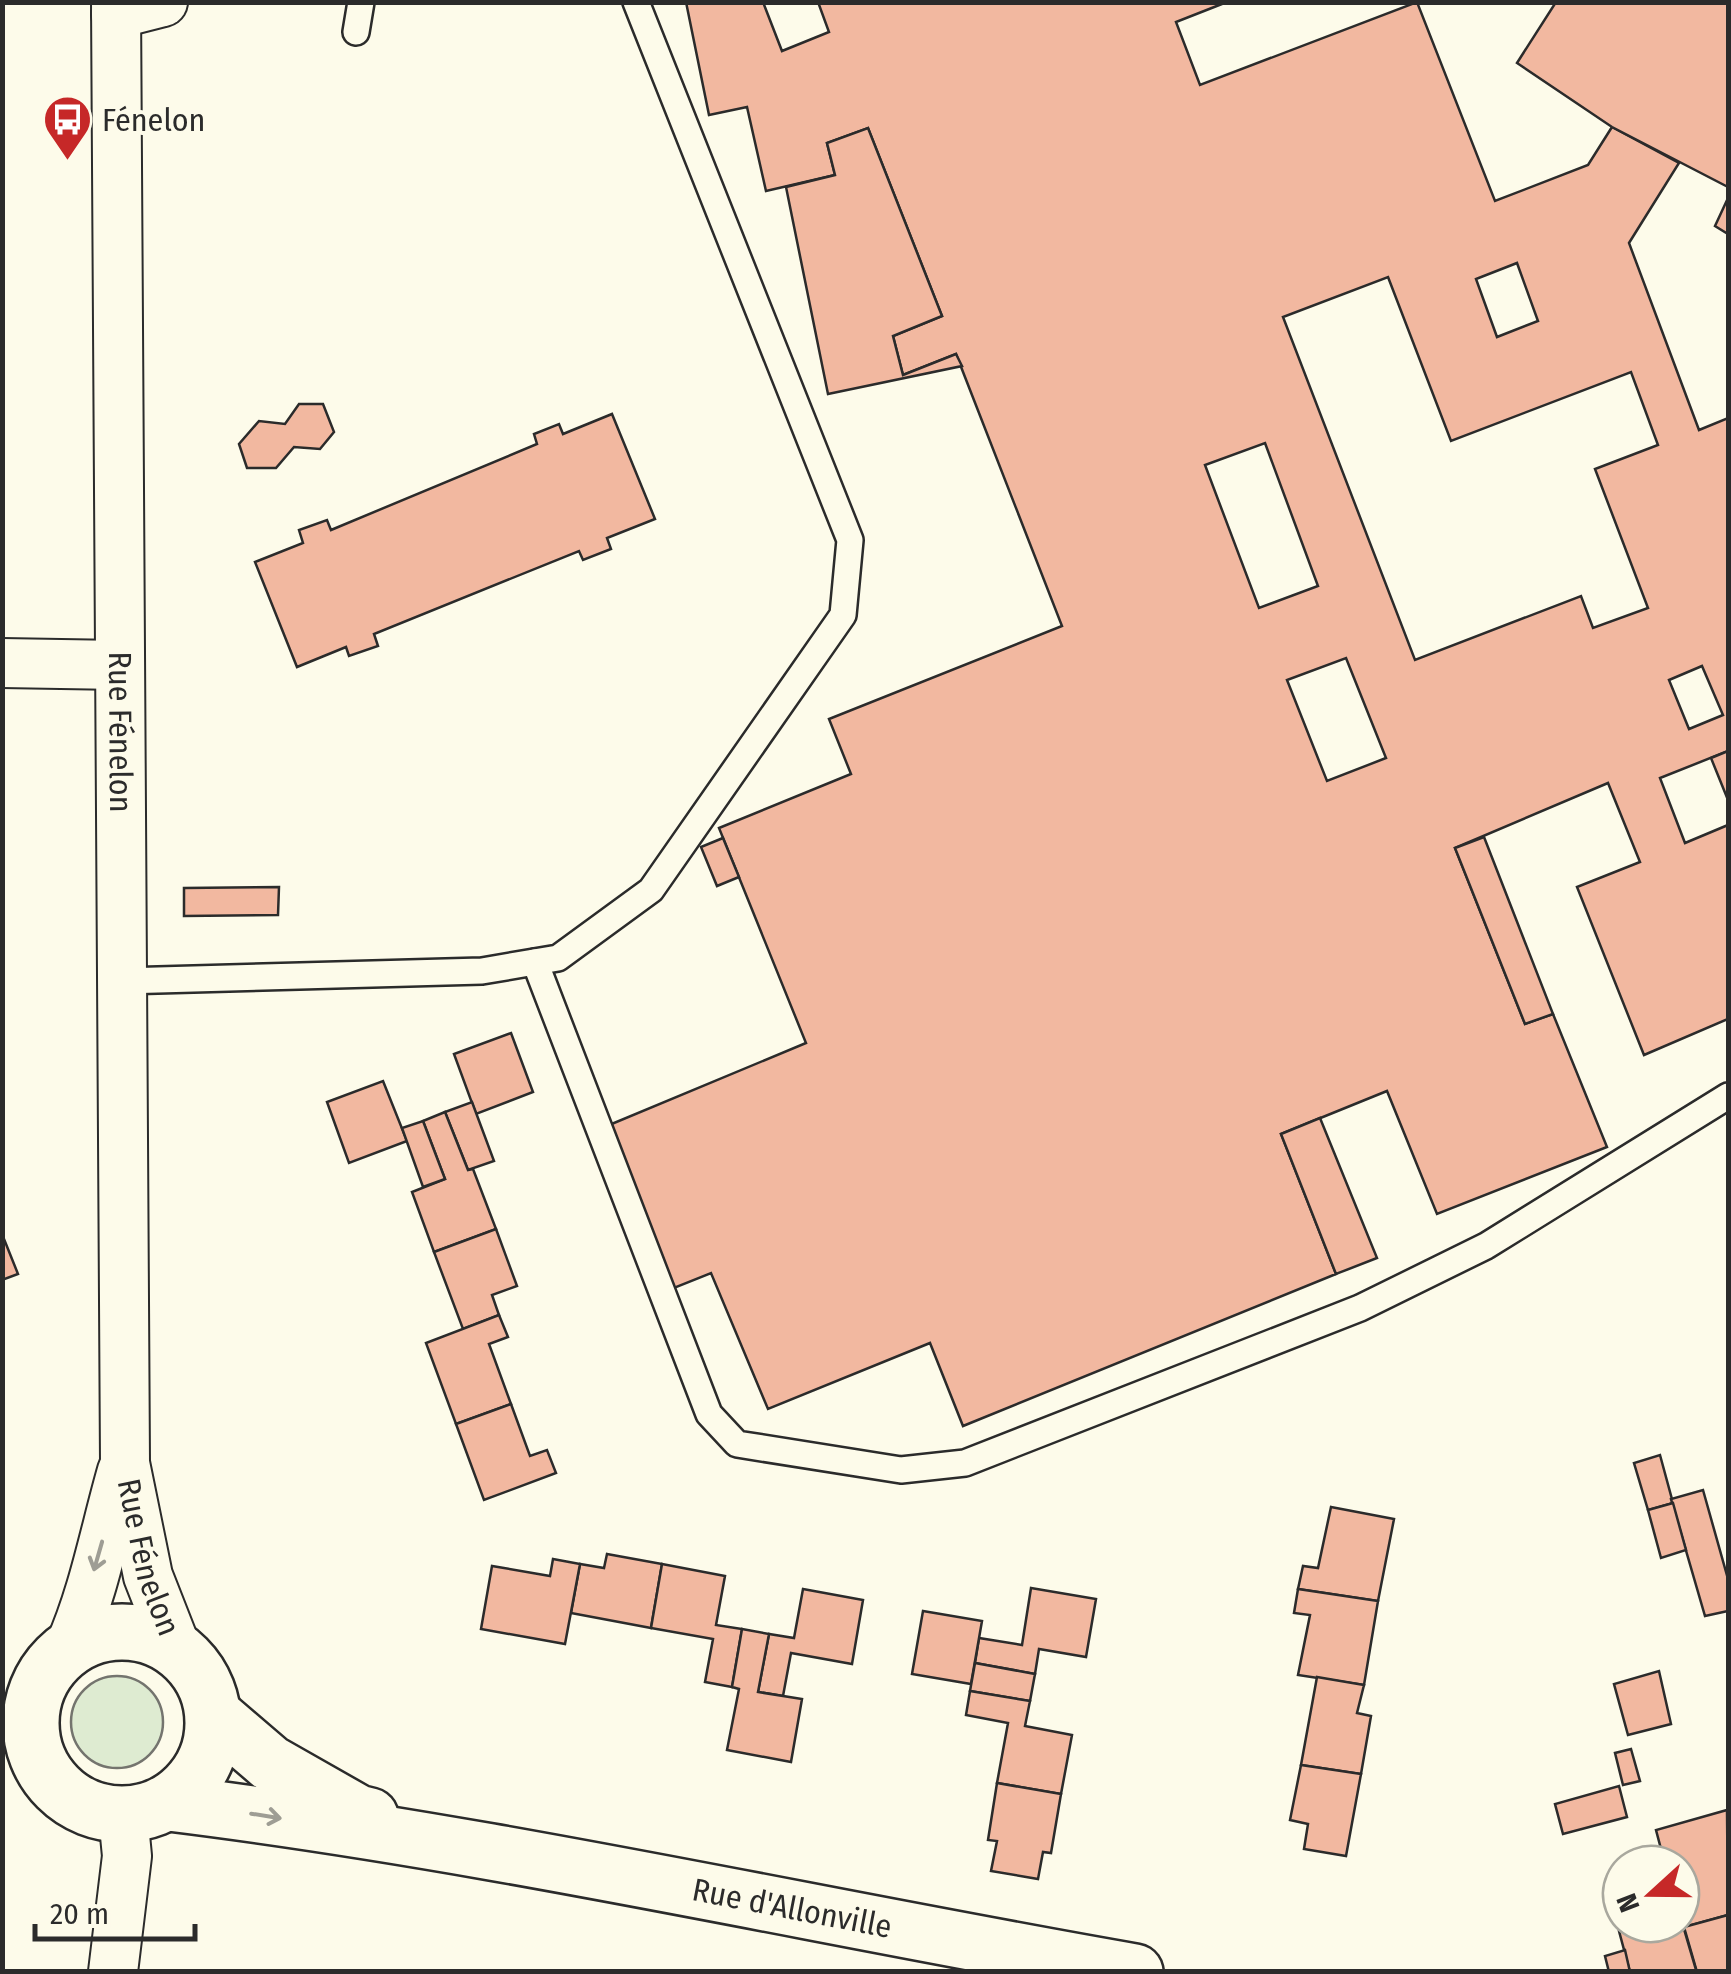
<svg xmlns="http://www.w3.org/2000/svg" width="1731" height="1974" viewBox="0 0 1731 1974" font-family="'Fira Sans Condensed',sans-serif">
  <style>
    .green { fill: #deebd1; stroke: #74746e; stroke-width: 2.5 }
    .building { fill: #f2b8a0; stroke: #2b2b2b; stroke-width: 2.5; fill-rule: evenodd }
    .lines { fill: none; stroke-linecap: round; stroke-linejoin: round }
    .lane-casing { stroke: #2b2b2b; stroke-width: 30 }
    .street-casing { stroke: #2b2b2b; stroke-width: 52 }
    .secondary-casing { stroke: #2b2b2b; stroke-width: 60 }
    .lane { stroke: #fdfbea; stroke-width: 25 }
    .street { stroke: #fdfbea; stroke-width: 48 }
    .secondary { stroke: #fdfbea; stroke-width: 55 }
    .oneway { stroke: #9e9d94 }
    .labels { text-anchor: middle; stroke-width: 8; stroke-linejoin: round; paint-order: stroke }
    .poi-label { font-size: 32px; fill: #2b2b2b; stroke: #fdfbea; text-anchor: start }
    .street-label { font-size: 32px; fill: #2b2b2b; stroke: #fdfbea }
  </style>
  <rect width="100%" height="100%" fill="#fdfbea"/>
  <circle class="green" cx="117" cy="1722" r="46"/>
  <g class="building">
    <path d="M686,2H763L782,51L829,32L818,2H1227L1176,22L1200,85L1417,2L1495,201L1588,165L1612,127L1679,163L1629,243L1699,430L1728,418V751L1660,778L1685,843L1728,825V1019L1644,1055L1577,887L1640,862L1608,783L1455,848L1525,1024L1553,1014L1607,1147L1437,1214L1387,1091L1281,1134L1336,1274L963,1426L930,1343L768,1409L711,1273L669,1290L602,1128L806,1043L719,828L851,774L829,719L1062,626L956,354L903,375L893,336L942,316L868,128L827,143L835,175L766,191L747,107L709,115ZM1517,263L1538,321L1497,337L1476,279ZM1388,277L1451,441L1631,372L1658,445L1595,469L1648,608L1593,628L1581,596L1415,660L1283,317ZM1265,443L1318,586L1259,608L1205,465ZM1346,658L1386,758L1327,781L1287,680ZM1702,666L1723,715L1689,729L1669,680Z"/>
    <path d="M1556,2H1728V187L1612,127L1517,63Z"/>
    <path d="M868,128L942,316L893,336L903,375L956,354L962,366L828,394L786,187L835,175L827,143Z"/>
    <path d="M1728,198V234L1715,226Z"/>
    <path d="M299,404H323L334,432L320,449L294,447L276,468H247L239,444L259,421L285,424Z"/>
    <path d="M612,414L655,519L607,538L611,549L583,560L579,551L374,634L378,646L349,656L346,647L297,667L255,562L303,543L299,530L327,520L331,530L537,444L534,434L559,424L563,434Z"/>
    <path d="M1728,751V800L1711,758Z"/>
    <path d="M1484,837L1553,1014L1525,1024L1455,848Z"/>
    <path d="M723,838L739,877L717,886L701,847Z"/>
    <path d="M279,887L278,915L184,916V888Z"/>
    <path d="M511,1033L533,1092L476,1114L454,1054Z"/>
    <path d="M383,1081L407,1141L349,1163L327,1102Z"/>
    <path d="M472,1102L494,1161L468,1170L445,1112Z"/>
    <path d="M445,1112L468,1170L473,1169L496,1229L434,1252L412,1192L445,1179L423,1121Z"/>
    <path d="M1320,1118L1377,1258L1336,1274L1281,1134Z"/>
    <path d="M423,1121L445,1179L423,1187L402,1128Z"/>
    <path d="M496,1229L517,1286L492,1295L499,1315L463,1329L434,1252Z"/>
    <path d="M2,1234L18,1274L2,1280Z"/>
    <path d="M499,1315L508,1337L489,1344L511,1404L456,1424L426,1343Z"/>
    <path d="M511,1404L530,1456L547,1450L556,1473L484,1500L456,1424Z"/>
    <path d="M1660,1455L1673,1503L1648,1510L1634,1463Z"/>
    <path d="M1703,1490L1728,1579V1611L1705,1616L1671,1499Z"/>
    <path d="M1673,1503L1686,1550L1661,1558L1648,1510Z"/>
    <path d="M1331,1507L1394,1519L1378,1601L1298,1589L1303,1566L1318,1568Z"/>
    <path d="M607,1554L662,1564L651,1628L571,1613L580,1564L604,1568Z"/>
    <path d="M553,1559L580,1564L565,1644L481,1629L492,1566L550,1576Z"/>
    <path d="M662,1564L725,1576L716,1625L742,1629L732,1687L705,1682L713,1639L651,1628Z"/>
    <path d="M1031,1588L1096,1599L1086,1657L1039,1649L1035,1674L975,1663L979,1638L1022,1645Z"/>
    <path d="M803,1589L863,1600L852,1664L791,1653L783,1696L758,1692L769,1634L794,1638Z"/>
    <path d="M1298,1589L1378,1601L1364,1685L1298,1675L1310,1615L1294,1613Z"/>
    <path d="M923,1611L982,1621L971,1684L912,1674Z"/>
    <path d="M742,1629L769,1634L758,1692L802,1699L791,1762L727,1750L739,1689L732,1687Z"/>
    <path d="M975,1663L1035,1674L1030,1701L970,1691Z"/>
    <path d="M1659,1671L1671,1724L1628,1735L1614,1684Z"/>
    <path d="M1317,1677L1364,1685L1357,1713L1371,1716L1361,1774L1301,1765Z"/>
    <path d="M970,1691L1030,1701L1025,1726L1072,1735L1061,1794L997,1783L1008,1723L966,1715Z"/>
    <path d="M1631,1749L1640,1781L1623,1785L1615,1753Z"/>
    <path d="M1301,1765L1361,1774L1346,1856L1304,1849L1308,1824L1290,1820Z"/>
    <path d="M997,1783L1061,1794L1051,1853L1043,1852L1038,1879L991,1871L997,1841L988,1840Z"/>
    <path d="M1619,1786L1627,1817L1563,1834L1555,1804Z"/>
    <path d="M1727,1810L1728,1915L1684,1927L1681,1864H1665L1656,1830Z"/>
    <path d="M1728,1915V1972H1697L1684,1927Z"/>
    <path d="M1681,1919L1696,1970L1630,1972L1619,1931L1642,1924H1681Z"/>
    <path d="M1625,1950L1630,1972H1609L1605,1956Z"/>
  </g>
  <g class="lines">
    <defs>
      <g id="lane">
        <path d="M356,32L361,2"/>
        <path d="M535,962L709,1414L737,1444L901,1470L965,1463L1360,1308L1486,1246L1728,1096"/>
        <path d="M122,981L482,971L558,958L651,890L843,615L850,540L636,2"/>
      </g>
      <g id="street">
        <path id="s1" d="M116,2L125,1463L148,1576L177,1650"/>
        <path d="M116,14L163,2"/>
        <path d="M2,663L120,665"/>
        <path d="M69,1648C94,1592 105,1530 122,1471"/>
        <path d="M113,1972L127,1856L123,1815"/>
      </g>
      <g id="secondary">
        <circle cx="122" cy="1723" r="91"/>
        <path d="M214,1715L270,1763L358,1813L370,1816"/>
        <path id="s2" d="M169,1803C494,1843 813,1916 1135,1972"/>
      </g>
    </defs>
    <use href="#lane" class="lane-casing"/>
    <use href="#street" class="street-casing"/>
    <use href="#secondary" class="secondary-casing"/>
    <use href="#lane" class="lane"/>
    <use href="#street" class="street"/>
    <use href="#secondary" class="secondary"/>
  </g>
  <defs><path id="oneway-shaft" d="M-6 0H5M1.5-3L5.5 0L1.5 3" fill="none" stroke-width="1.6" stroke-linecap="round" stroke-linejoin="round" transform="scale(2.5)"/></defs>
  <g class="oneway">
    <use href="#oneway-shaft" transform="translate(98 1556) rotate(106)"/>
    <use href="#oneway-shaft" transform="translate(266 1816) rotate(9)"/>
  </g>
  <defs>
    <symbol id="bus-pin" viewBox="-11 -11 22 30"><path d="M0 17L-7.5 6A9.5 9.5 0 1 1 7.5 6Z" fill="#c62828" stroke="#fdfbea"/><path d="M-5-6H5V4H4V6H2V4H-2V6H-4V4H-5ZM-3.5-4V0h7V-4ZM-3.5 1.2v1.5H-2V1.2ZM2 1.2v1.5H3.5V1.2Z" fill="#fff"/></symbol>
  </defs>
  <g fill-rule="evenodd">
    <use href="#bus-pin" x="40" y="92" width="55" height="75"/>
  </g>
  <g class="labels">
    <g class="poi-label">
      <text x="102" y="131">Fénelon</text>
    </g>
    <g class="street-label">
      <text dy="11" stroke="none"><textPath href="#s1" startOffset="730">Rue Fénelon</textPath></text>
      <text dy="11" stroke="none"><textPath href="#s1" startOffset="1558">Rue Fénelon</textPath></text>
      <text dy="11" stroke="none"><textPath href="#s2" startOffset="632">Rue d'Allonville</textPath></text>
    </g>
  </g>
  <rect width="1731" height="1974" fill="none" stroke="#2b2b2b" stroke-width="10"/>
  <g transform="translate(1651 1894) rotate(249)"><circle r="48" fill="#fdfbea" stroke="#a9a89e" stroke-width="2.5"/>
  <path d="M0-8L18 38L0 25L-18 38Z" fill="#c62828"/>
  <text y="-15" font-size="28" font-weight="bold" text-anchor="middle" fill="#2b2b2b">N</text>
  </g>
  <path d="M35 1924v15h160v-15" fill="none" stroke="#2b2b2b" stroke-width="5"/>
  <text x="50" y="1924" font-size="30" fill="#2b2b2b" stroke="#fdfbea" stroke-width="8" paint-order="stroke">20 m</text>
</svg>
